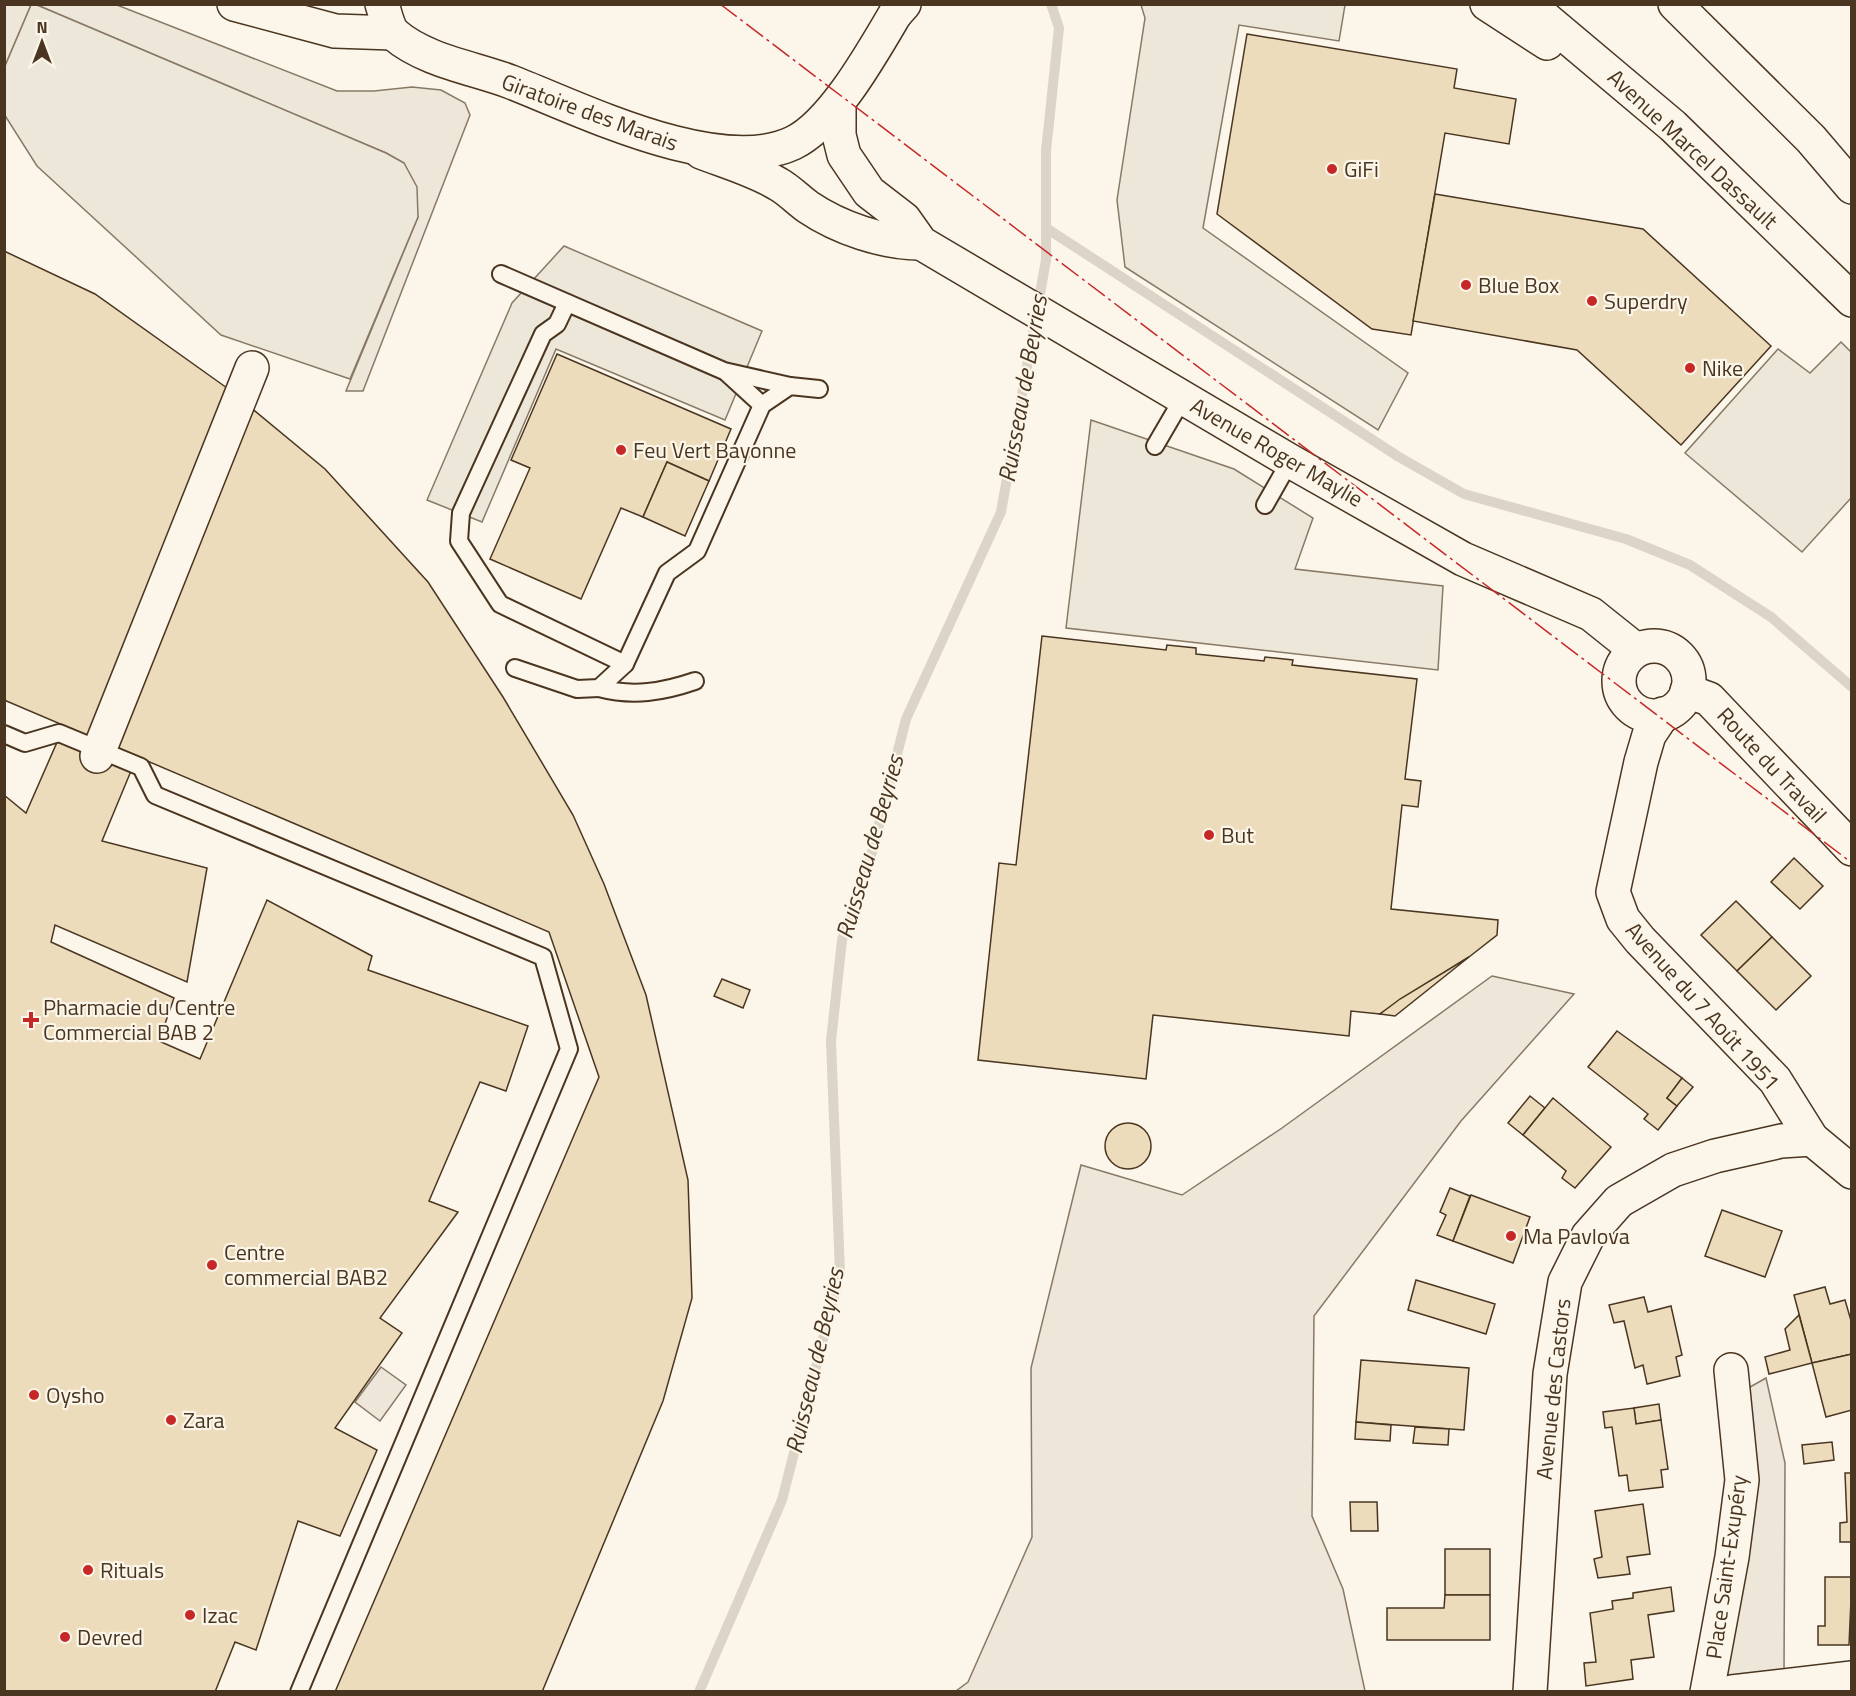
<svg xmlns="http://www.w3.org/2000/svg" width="1856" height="1696" viewBox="0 0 1856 1696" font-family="'Titillium Web',sans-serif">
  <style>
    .green { fill: #ede6d9; stroke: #887966; stroke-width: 1.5 }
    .parking { fill: #ede7d9; stroke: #887966; stroke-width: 1.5 }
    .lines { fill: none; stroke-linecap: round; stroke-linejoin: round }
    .stream { stroke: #dcd4c6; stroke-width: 10 }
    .building { fill: #ecdcbc; stroke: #4a3520; stroke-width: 1.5 }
    .lane-casing { stroke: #4a3520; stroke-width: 20 }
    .street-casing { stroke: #4a3520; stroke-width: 36 }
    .secondary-casing { stroke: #4a3520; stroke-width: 36 }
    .primary-casing { stroke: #4a3520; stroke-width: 36 }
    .lane { stroke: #fbf6e9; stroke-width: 16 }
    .street { stroke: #fbf6e9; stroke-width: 33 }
    .secondary { stroke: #fbf6e9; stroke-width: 33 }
    .primary { stroke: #fbf6e9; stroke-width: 33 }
    .power { stroke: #c62828; stroke-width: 1.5; stroke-dasharray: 21 4.5 3 4.5; stroke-linecap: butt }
    .poi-dot { fill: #c62828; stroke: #fbf6e9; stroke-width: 2 }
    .labels { text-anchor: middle; stroke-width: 4.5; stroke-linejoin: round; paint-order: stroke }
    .street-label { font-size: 22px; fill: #4a3520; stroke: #fbf6e9 }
    .poi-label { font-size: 22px; fill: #4a3520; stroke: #fbf6e9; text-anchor: start }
    .water-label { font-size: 24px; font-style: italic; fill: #4a3520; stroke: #fbf6e9 }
  </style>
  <rect width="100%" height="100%" fill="#fbf6e9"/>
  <g class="green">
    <path d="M5,5H31L5,66Z"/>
    <path d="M37,5H117L337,91H374L412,87L441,90L465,103L470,115L363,391H346L418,217L404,163L386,153Z"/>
    <path d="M1492,976L1574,994L1461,1121L1314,1316L1312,1516L1343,1589L1365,1691H956L968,1682L1032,1537L1031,1368L1081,1165L1182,1195L1282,1128Z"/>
    <path d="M381,1367L406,1385L380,1421L355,1402Z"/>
    <path d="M1766,1378L1785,1463L1784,1673L1731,1681L1724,1666L1743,1391Z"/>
  </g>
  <g class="parking">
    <path d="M31,5H37L386,153L404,163L417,187L418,217L350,379L221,335L37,166L4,114L5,66Z"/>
    <path d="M1141,5H1345L1339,41L1239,25L1203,228L1408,373L1378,430L1125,267L1117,200L1145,18Z"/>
    <path d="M564,246L762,331L725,420L556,349L482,522L427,500L512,303Z"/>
    <path d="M1841,342L1851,352V498L1802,552L1685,453L1778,349L1810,373Z"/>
    <path d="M1091,420L1234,469L1313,518L1295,569L1443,586L1438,670L1066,628Z"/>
  </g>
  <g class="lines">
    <g class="stream">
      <path d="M1046,228L1399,457L1464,494L1626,539L1690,565L1771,617L1852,687"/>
      <path d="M699,1692L782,1500L840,1273L831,1041L842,940L869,864L906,719L1001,512L1046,260V151L1059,28L1051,4"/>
    </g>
  </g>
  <g class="building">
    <path d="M1247,34L1457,69L1454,88L1516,99L1509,144L1445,133L1411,335L1372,329L1217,214Z"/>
    <path d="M1435,194L1643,229L1771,346L1681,445L1577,350L1413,321Z"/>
    <path d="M4,251L95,294L227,388L325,469L428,582L503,697L573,815L604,884L646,995L688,1180L692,1298L663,1401L542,1692H335L599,1077L549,932L4,700Z"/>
    <path d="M557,354L731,429L709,481L667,462L643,517L621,508L581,599L490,559L530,468L511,460Z"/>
    <path d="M667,462L709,481L685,536L643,517Z"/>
    <path d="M1042,636L1166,650L1167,645L1196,648V654L1264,661L1265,657L1293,660L1292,665L1417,679L1405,779L1421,781L1418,807L1402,805L1391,909L1498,920L1497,935L1469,957L1380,1014L1351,1011L1349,1036L1153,1015L1146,1079L978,1060L999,863L1016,865Z"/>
    <path d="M58,740L131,771L102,841L207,868L187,982L55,925L51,942L174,998L159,1041L200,1059L267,900L372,956L368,970L528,1026L506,1091L480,1082L429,1201L458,1212L380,1318L402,1333L335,1428L377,1450L340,1536L298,1521L256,1650L235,1642L215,1692H4V795L26,813Z"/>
    <path d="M1794,858L1823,886L1800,909L1771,882Z"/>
    <path d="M1736,901L1772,937L1737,971L1701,935Z"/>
    <path d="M1772,937L1811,976L1776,1010L1737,971Z"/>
    <path d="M1469,957L1395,1016L1380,1014L1400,999Z"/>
    <path d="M722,979L750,990L743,1008L714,996Z"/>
    <path d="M1617,1031L1682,1078L1667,1098L1677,1106L1658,1130L1644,1119L1648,1114L1588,1067Z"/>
    <path d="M1682,1078L1693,1087L1677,1106L1667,1098Z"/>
    <path d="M1530,1096L1545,1108L1523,1135L1508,1123Z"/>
    <path d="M1553,1098L1611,1147L1575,1188L1562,1178L1566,1171L1523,1135Z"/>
    <circle cx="1128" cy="1146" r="23"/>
    <path d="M1450,1188L1470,1196L1453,1241L1437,1235L1446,1215L1440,1212Z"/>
    <path d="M1471,1195L1530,1217L1513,1263L1453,1241Z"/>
    <path d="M1722,1210L1782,1231L1765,1277L1705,1256Z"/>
    <path d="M1416,1280L1495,1304L1486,1334L1408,1310Z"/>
    <path d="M1825,1287L1830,1304L1845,1300L1852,1324V1354L1812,1363L1794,1295Z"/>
    <path d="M1644,1297L1648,1312L1671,1306L1682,1355L1676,1357L1680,1376L1647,1384L1643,1365L1635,1368L1624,1321L1614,1323L1609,1305Z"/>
    <path d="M1799,1315L1812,1363L1769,1374L1765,1357L1790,1350L1785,1329Z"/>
    <path d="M1852,1354V1410L1826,1417L1812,1363Z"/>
    <path d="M1361,1360L1469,1368L1464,1430L1356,1422Z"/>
    <path d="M1659,1404L1661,1420L1636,1424L1634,1408Z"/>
    <path d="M1634,1408L1636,1424L1661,1420L1668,1469L1661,1470L1663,1487L1629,1491L1627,1475L1619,1476L1612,1427L1605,1428L1603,1412Z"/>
    <path d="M1356,1422L1391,1425L1390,1441L1355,1439Z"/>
    <path d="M1415,1427L1449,1429L1448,1445L1413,1443Z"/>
    <path d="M1832,1442L1834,1460L1804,1464L1802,1445Z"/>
    <path d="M1845,1473H1852V1542H1840V1523L1847,1522Z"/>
    <path d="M1350,1502H1377L1378,1531H1351Z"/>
    <path d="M1643,1504L1650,1554L1627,1557L1630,1574L1598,1578L1594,1559L1602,1557L1595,1511Z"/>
    <rect x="1445" y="1549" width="45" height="46"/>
    <path d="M1825,1577H1852L1849,1645H1818V1626H1825Z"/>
    <path d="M1671,1587L1674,1611L1648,1615L1654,1657L1631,1660L1633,1679L1586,1686L1584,1663L1596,1662L1590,1613L1613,1609L1612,1601L1633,1598V1593Z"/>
    <path d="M1445,1595H1490V1640H1387V1608H1444Z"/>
  </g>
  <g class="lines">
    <defs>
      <g id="lane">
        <path d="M501,274L724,371L790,386"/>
        <path d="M567,303L557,324L543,334L461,513L459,541L500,604L625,664"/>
        <path d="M727,373L762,405"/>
        <path d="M1155,446L1183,398"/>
        <path d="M1265,505L1290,461"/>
        <path d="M515,668L577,689L599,688L625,664L667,573L697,551L762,405L790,386L819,389"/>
        <path d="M599,688C633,697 663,692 695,681"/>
        <path d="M4,734L25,743L59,733L141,767L155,795L543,957L569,1049L299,1692"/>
      </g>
      <g id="street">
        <path d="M839,103V135L844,155L869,192L904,219L921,243L1290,461L1463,559L1591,614L1636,650"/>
        <path d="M701,152C727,162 755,170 778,184C789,190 798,200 808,207C839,228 883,243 921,243"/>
        <circle cx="1654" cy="681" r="35"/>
        <path d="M1687,691L1709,699L1852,849"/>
        <path d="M1663,714L1649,735L1641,762L1613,892L1623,919L1640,940L1775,1080L1812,1139L1852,1172"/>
        <path d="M97,756L252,368"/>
        <path d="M1530,1692L1550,1374L1565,1282L1588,1236L1619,1201L1673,1170L1715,1156L1781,1141L1812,1139"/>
        <path d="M1707,1692L1732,1557L1742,1480L1731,1370"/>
        <path d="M1732,1692L1852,1678"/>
      </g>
      <g id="secondary">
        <path d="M234,4L335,31L393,33"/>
        <path d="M382,4C385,13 388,28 394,34C425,61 474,68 511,82C583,110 718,178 793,143C835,123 877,44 901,4"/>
      </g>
      <g id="primary">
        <path d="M1487,4L1547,43"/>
        <path d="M1528,4L1673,126L1852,300"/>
        <path d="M1675,4L1811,139L1852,187"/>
        <path d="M896,13L904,4"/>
      </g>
    </defs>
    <use href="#lane" class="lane-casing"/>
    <use href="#street" class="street-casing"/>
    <use href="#secondary" class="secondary-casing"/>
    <use href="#primary" class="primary-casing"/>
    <use href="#lane" class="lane"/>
    <use href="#street" class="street"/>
    <use href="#secondary" class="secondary"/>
    <use href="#primary" class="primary"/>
    <path class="power" d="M720,4L1852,863"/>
  </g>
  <g class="poi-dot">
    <circle cx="1332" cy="169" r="6"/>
    <circle cx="1466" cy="285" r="6"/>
    <circle cx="1592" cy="301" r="6"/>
    <circle cx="1690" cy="368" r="6"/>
    <circle cx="621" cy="450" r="6"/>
    <circle cx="1209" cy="835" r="6"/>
    <path d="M28 1011h6v6h6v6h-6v6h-6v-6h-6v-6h6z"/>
    <circle cx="1511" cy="1236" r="6"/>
    <circle cx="212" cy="1265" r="6"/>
    <circle cx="34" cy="1395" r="6"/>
    <circle cx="171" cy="1420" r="6"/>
    <circle cx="88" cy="1570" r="6"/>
    <circle cx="190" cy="1615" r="6"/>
    <circle cx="65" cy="1637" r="6"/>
  </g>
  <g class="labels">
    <g class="street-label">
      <text transform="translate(590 112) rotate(20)" y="8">Giratoire des Marais</text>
      <text transform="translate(1693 149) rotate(43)" y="8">Avenue Marcel Dassault</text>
      <text transform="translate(1277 452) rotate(30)" y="8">Avenue Roger Maylie</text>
      <text transform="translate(1772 765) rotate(47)" y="8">Route du Travail</text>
      <text transform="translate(1703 1006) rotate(48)" y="8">Avenue du 7 Août 1951</text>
      <text transform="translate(1553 1389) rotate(-84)" y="8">Avenue des Castors</text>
      <text transform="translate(1726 1567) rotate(-82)" y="8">Place Saint-Exupéry</text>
    </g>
    <g class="poi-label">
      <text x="1344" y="177">GiFi</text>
      <text x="1478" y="293">Blue Box</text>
      <text x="1604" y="309">Superdry</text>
      <text x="1702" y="376">Nike</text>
      <text x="633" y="458">Feu Vert Bayonne</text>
      <text x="1221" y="843">But</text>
      <text x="43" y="1015">Pharmacie du Centre<tspan x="43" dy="25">Commercial BAB 2</tspan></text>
      <text x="1523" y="1244">Ma Pavlova</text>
      <text x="224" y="1260">Centre<tspan x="224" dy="25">commercial BAB2</tspan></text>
      <text x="46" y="1403">Oysho</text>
      <text x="183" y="1428">Zara</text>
      <text x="100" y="1578">Rituals</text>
      <text x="202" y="1623">Izac</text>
      <text x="77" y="1645">Devred</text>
    </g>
    <g class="water-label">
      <text transform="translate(1023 389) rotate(-80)" y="8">Ruisseau de Beyries</text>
      <text transform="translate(870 847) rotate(-74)" y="8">Ruisseau de Beyries</text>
      <text transform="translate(815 1361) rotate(-77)" y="8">Ruisseau de Beyries</text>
    </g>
  </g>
  <rect width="1856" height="1696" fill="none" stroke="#4a3520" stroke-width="12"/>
  <g transform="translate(42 42)" stroke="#fbf6e9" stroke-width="4.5" paint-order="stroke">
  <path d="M0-4.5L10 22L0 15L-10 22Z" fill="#4a3520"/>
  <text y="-9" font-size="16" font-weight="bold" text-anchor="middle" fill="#4a3520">N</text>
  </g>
</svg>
